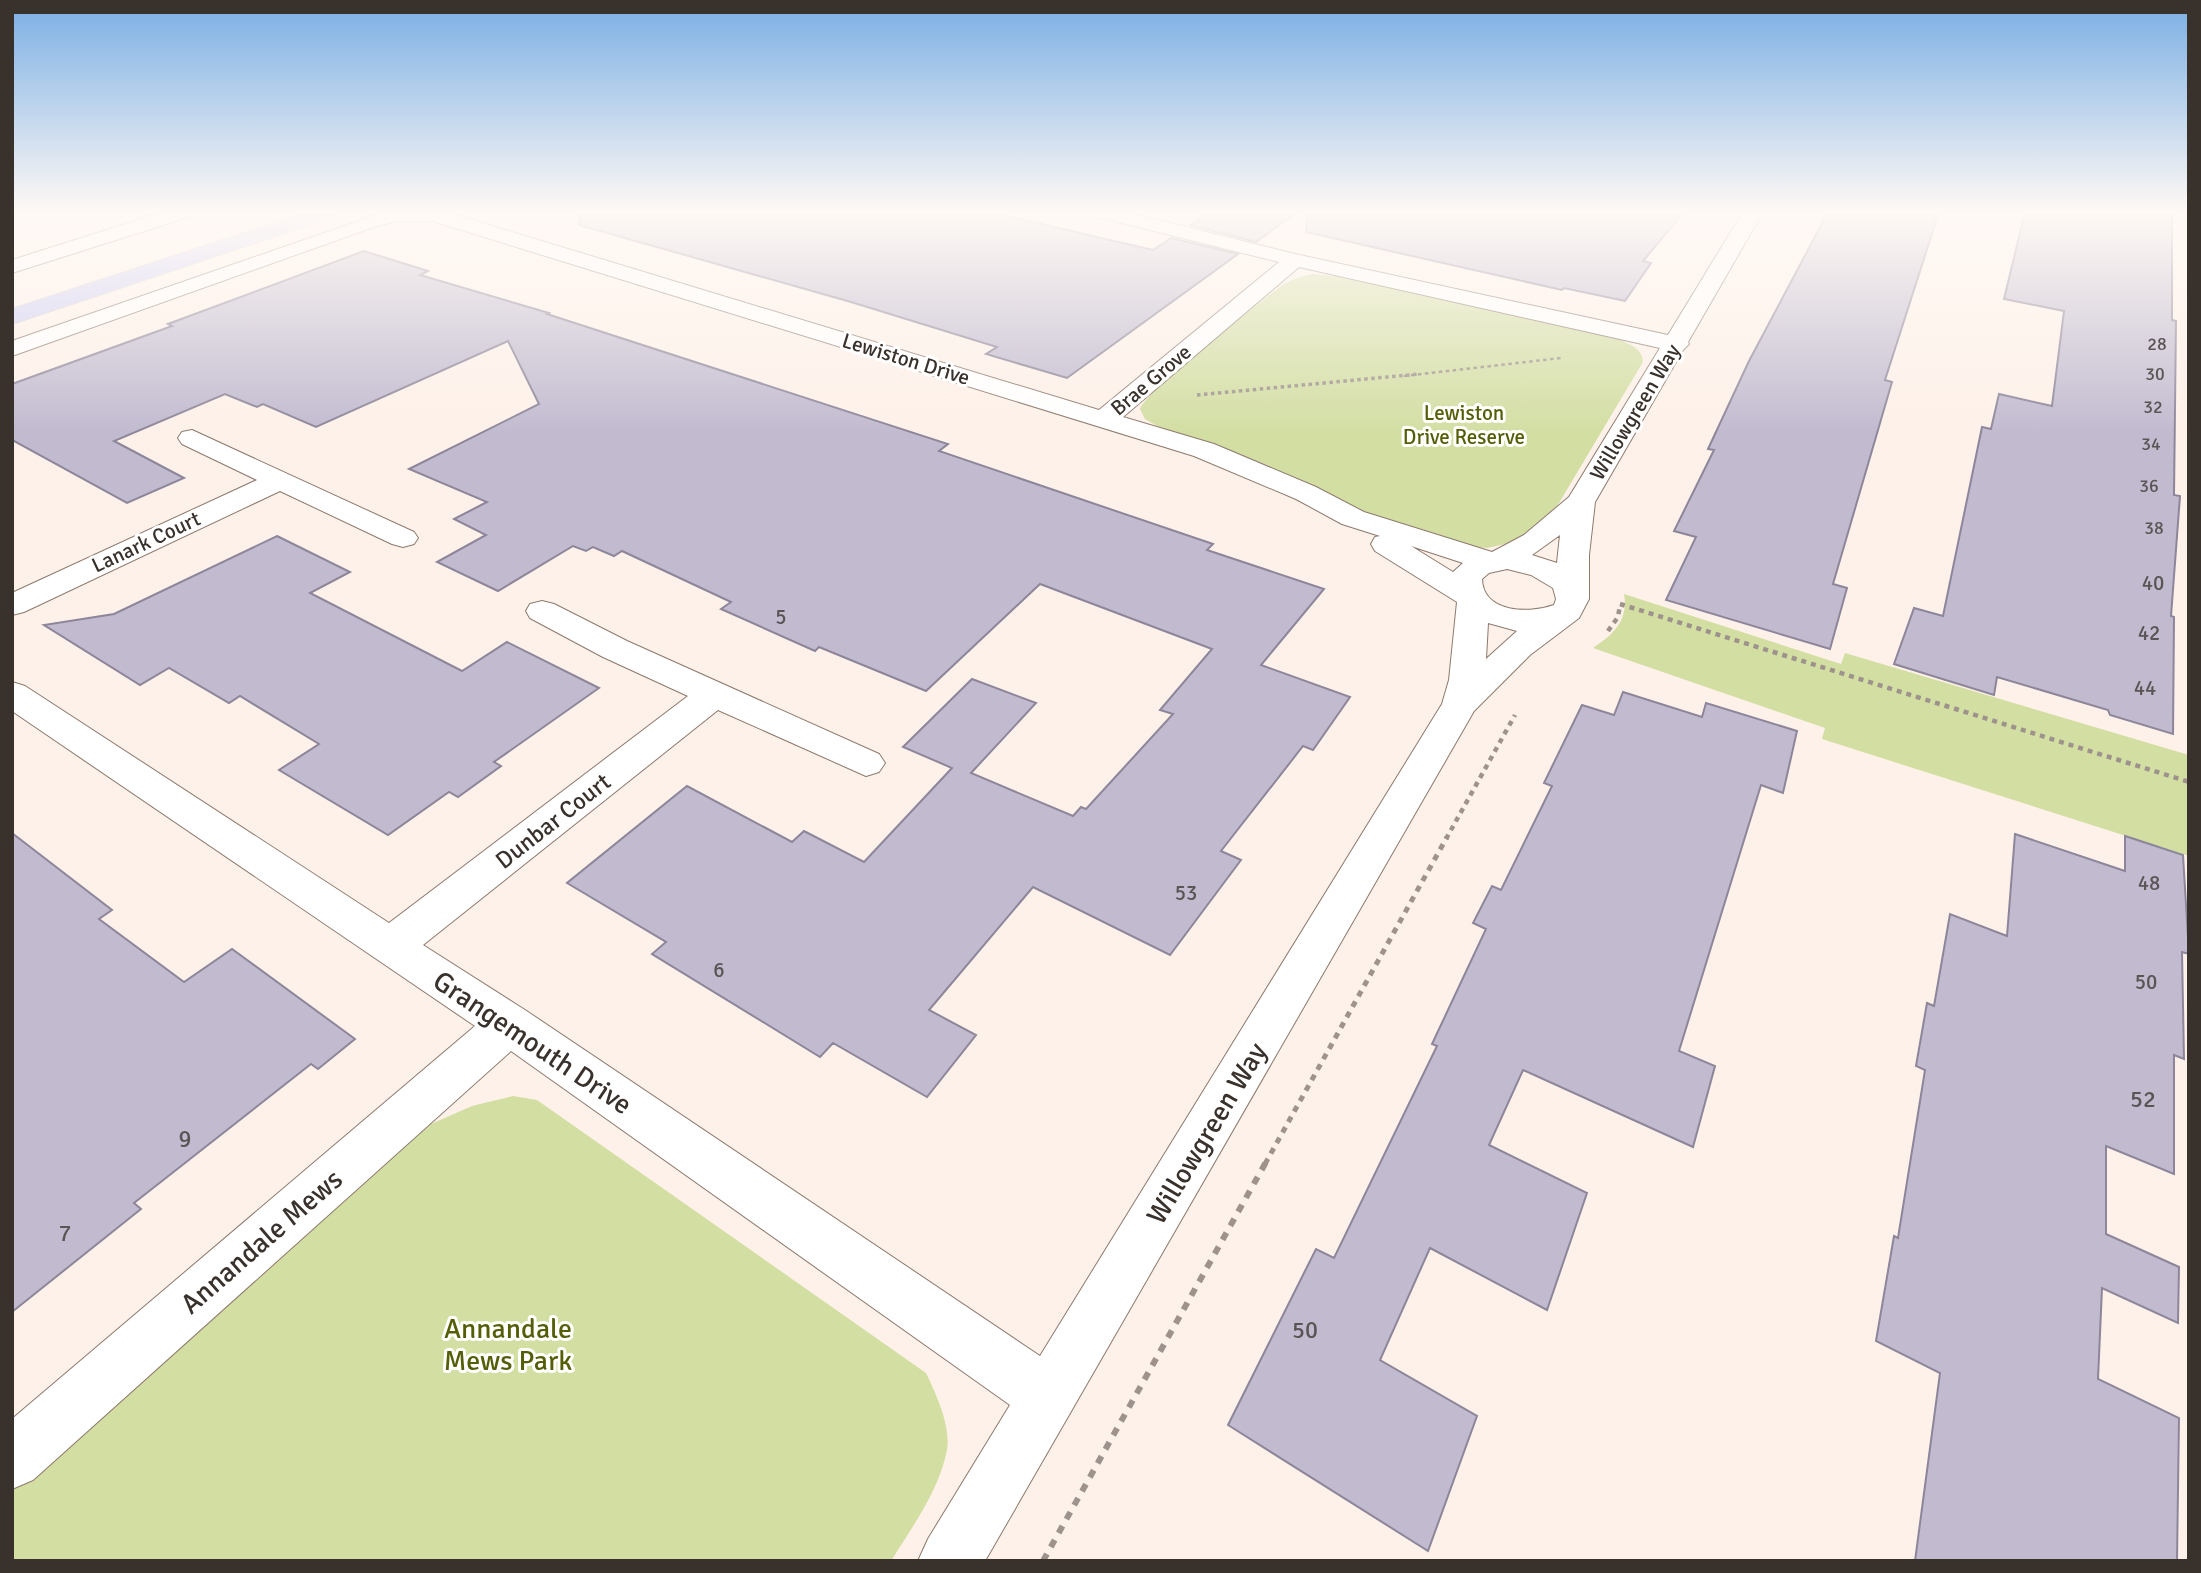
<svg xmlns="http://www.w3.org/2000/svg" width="2201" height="1573" viewBox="0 0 2201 1573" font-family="Signika,sans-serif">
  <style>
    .green { fill: #d3dea3 }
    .building { fill: #c2bbd0; stroke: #8d869a; stroke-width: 2 }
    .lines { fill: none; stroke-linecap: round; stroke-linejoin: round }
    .minor-casing { stroke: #8d796d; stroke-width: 2 }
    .major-casing { stroke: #d3d2d1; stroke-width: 2 }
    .path-far4 { stroke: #9d938c; stroke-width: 2.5; stroke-dasharray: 3.5 3.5; stroke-linecap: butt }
    .path-far3 { stroke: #9d938c; stroke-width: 3.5; stroke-dasharray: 3.5 3.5; stroke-linecap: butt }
    .path-far2 { stroke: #9d938c; stroke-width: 4.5; stroke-dasharray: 5 5; stroke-linecap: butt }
    .path-far1 { stroke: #9d938c; stroke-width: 5; stroke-dasharray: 6 6; stroke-linecap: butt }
    .path { stroke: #9d938c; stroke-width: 6; stroke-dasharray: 8 8; stroke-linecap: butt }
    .minor { fill: #fff; fill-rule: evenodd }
    .major { fill: #cdcef6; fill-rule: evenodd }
    .labels { text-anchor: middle; stroke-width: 6; stroke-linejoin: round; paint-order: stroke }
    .far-number-label { font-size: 18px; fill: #5b5455 }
    .far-street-label { font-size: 21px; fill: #39312c; stroke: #fff }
    .far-park-label { font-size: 21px; fill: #555e06; stroke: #fff }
    .number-label { font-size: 21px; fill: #5b5455 }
    .street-label { font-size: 24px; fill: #39312c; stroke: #fff }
    .near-number-label { font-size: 24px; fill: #5b5455 }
    .near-street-label { font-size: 28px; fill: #39312c; stroke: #fff }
    .near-park-label { font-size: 28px; fill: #555e06; stroke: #fff }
  </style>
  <rect width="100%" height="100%" fill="#fef1e9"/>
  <g class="green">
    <path d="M1313,274L1348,277L1611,337C1624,342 1643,346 1643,362L1559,503L1543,522L1510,543L1487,548L1468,546L1384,522L1265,464L1157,426L1145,419L1140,409C1147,390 1260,301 1283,285C1292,279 1303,276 1313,274Z"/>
    <path d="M1624,594L1841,664L1845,653L2189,755V856L1822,739L1825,728L1593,648C1613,635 1629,620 1624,594Z"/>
    <path d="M513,1096L537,1100L926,1373C936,1394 951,1426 947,1450C939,1491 912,1527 891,1561H12V1487L431,1124L472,1106Z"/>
  </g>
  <g class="building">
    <path d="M581,212H989L1153,250L1171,238L1238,254L1067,378L986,354L997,347L851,302L579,225Z"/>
    <path d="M1211,212H1297L1256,242L1191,225Z"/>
    <path d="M1308,212H1684L1643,261L1651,263L1625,301L1564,288L1562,290L1306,232Z"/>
    <path d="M1828,212H1939L1885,380L1892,382L1833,584L1847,588L1830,649L1666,600L1696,537L1674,531L1714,450L1708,449L1749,361Z"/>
    <path d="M2025,212H2172V320L2176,321L2174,495L2180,496L2171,616L2174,617L2173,734L2110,715L2108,710L1997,677L1994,695L1894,664L1914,608L1943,616L1982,427L1991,429L1999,394L2052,406L2064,311L2004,299Z"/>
    <path d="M364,251L428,271L420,275L549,313L547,314L948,444L939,451L1213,544L1207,550L1324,589L1261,665L1350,697L1313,750L1303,746L1221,851L1241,860L1170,955L1033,887L929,1010L976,1035L927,1097L833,1043L820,1057L652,954L666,942L567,883L687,786L792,842L804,831L864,862L952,768L903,747L972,679L1036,703L971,773L1073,816L1081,807L1086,809L1173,714L1160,710L1212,649L1040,584L926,691L819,647L815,651L721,609L731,602L622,551L614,556L593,547L586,551L573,546L498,591L437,562L486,535L454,519L487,502L409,469L539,404L508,341L316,427L263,404L257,407L225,394L114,441L184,478L127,503L12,440V384L172,326L168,324Z"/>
    <path d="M277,536L350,572L310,593L462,671L507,642L599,688L494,762L501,766L458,797L449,792L388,835L279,770L319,744L240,696L229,703L169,668L140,685L44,625L114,614Z"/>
    <path d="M1623,692L1702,717L1706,703L1797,731L1783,793L1761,785L1679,1051L1715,1066L1693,1147L1523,1070L1489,1145L1587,1193L1547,1310L1430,1248L1380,1360L1477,1416L1428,1551L1228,1425L1316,1249L1334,1258L1437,1046L1432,1044L1486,929L1473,923L1492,886L1501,890L1552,786L1544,783L1582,705L1614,715Z"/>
    <path d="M12,833L112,910L99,919L184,982L232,949L355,1039L318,1069L311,1064L134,1203L141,1209L12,1312Z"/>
    <path d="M2015,834L2125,871V836L2183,855L2189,954L2182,952L2184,1059L2174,1055V1174L2106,1146V1234L2179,1267L2178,1323L2102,1288L2098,1379L2179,1418L2177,1561H1915L1940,1373L1876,1341L1894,1236L1898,1238L1925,1070L1916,1066L1927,1003L1934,1006L1950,914L2007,936Z"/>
  </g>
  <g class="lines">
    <defs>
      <g id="minor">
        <path d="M163,212H195L192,216L12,273V260Z"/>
        <path d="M385,212H446L1099,410L1279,262L1093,216L1090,212H1126L1295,254L1668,335L1743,212H1763L1688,342L1689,344L1683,350L1595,502L1589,555V599L1579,618L1530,655L1474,711L985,1561H918L928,1539L1010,1405L511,1051L33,1480L12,1489V1419L475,1026L12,711V682L25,686L389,923L688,696L603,657L530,618L526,611L530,604L542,601L554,604L627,641L879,754L885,763L879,772L866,776L718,710L423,945L525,1010L1040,1356L1442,704L1449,680L1457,602L1375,551L1371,544L1375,537L1380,536L1342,524L1296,499L1194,456L432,221H398L374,227L12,356V341ZM1299,267L1660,348L1569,497L1524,535L1492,552L1364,512L1316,487L1214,444L1123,417ZM1560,535L1557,563L1532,555ZM1411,546L1463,563L1453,572ZM1507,569L1531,575L1553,588L1556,599L1554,605C1529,614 1483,613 1482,579L1489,573ZM1488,623L1517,631L1486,659Z"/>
        <path d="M192,430L414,532L418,538L414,544L403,547L392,544L280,491L24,612L12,615V593L257,480L182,444L178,438L182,432Z"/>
      </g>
      <path id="major" d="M308,212H339L336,216L12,324V309Z"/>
    </defs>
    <use href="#minor" class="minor-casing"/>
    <use href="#major" class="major-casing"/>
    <path class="path-far4" d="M1404,376L1561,358"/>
    <path class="path-far3" d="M1197,395L1419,374"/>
    <g class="path-far2">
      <path d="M1620,604L2189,782"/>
      <path d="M1608,631L1618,617L1620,605"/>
      <path d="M1446,839L1515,715"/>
    </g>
    <path class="path-far1" d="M1265,1164L1447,837"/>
    <path class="path" d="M1043,1561L1266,1162"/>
    <use href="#minor" class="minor"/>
    <use href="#major" class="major"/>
  </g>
  <linearGradient id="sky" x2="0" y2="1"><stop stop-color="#7aaee4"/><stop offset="0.49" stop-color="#fff9f5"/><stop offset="1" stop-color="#fff9f5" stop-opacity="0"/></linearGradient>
  <rect width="2201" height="433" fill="url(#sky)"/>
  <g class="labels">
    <g class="far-number-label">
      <text x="2157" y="350">28</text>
      <text x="2155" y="380">30</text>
      <text x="2153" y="413">32</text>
      <text x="2151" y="450">34</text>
      <text x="2149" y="492">36</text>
      <text x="2154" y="534">38</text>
    </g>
    <g class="far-street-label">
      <text transform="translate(906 359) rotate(17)" y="7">Lewiston Drive</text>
      <text transform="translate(1151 380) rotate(-40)" y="7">Brae Grove</text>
      <text transform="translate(1635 412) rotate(-59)" y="7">Willowgreen Way</text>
      <text transform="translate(146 542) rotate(-25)" y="7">Lanark Court</text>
    </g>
    <g class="far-park-label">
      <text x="1464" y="420">Lewiston<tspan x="1464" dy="24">Drive Reserve</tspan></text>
    </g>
    <g class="number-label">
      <text x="2153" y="590">40</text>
      <text x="781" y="624">5</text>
      <text x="2149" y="640">42</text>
      <text x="2145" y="695">44</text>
      <text x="2149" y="890">48</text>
      <text x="1186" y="900">53</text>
      <text x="719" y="977">6</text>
      <text x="2146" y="989">50</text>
    </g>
    <g class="street-label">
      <text transform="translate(553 821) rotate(-38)" y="8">Dunbar Court</text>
    </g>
    <g class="near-number-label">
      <text x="2143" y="1107">52</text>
      <text x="185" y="1147">9</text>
      <text x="65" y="1241">7</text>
      <text x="1305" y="1338">50</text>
    </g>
    <g class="near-street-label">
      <text transform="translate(533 1042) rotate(34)" y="10">Grangemouth Drive</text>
      <text transform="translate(1206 1133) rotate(-59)" y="10">Willowgreen Way</text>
      <text transform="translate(261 1241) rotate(-41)" y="10">Annandale Mews</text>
    </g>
    <g class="near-park-label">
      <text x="508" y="1338">Annandale<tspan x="508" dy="32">Mews Park</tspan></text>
    </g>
  </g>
  <rect width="2201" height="1573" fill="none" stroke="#39312c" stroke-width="28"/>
</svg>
